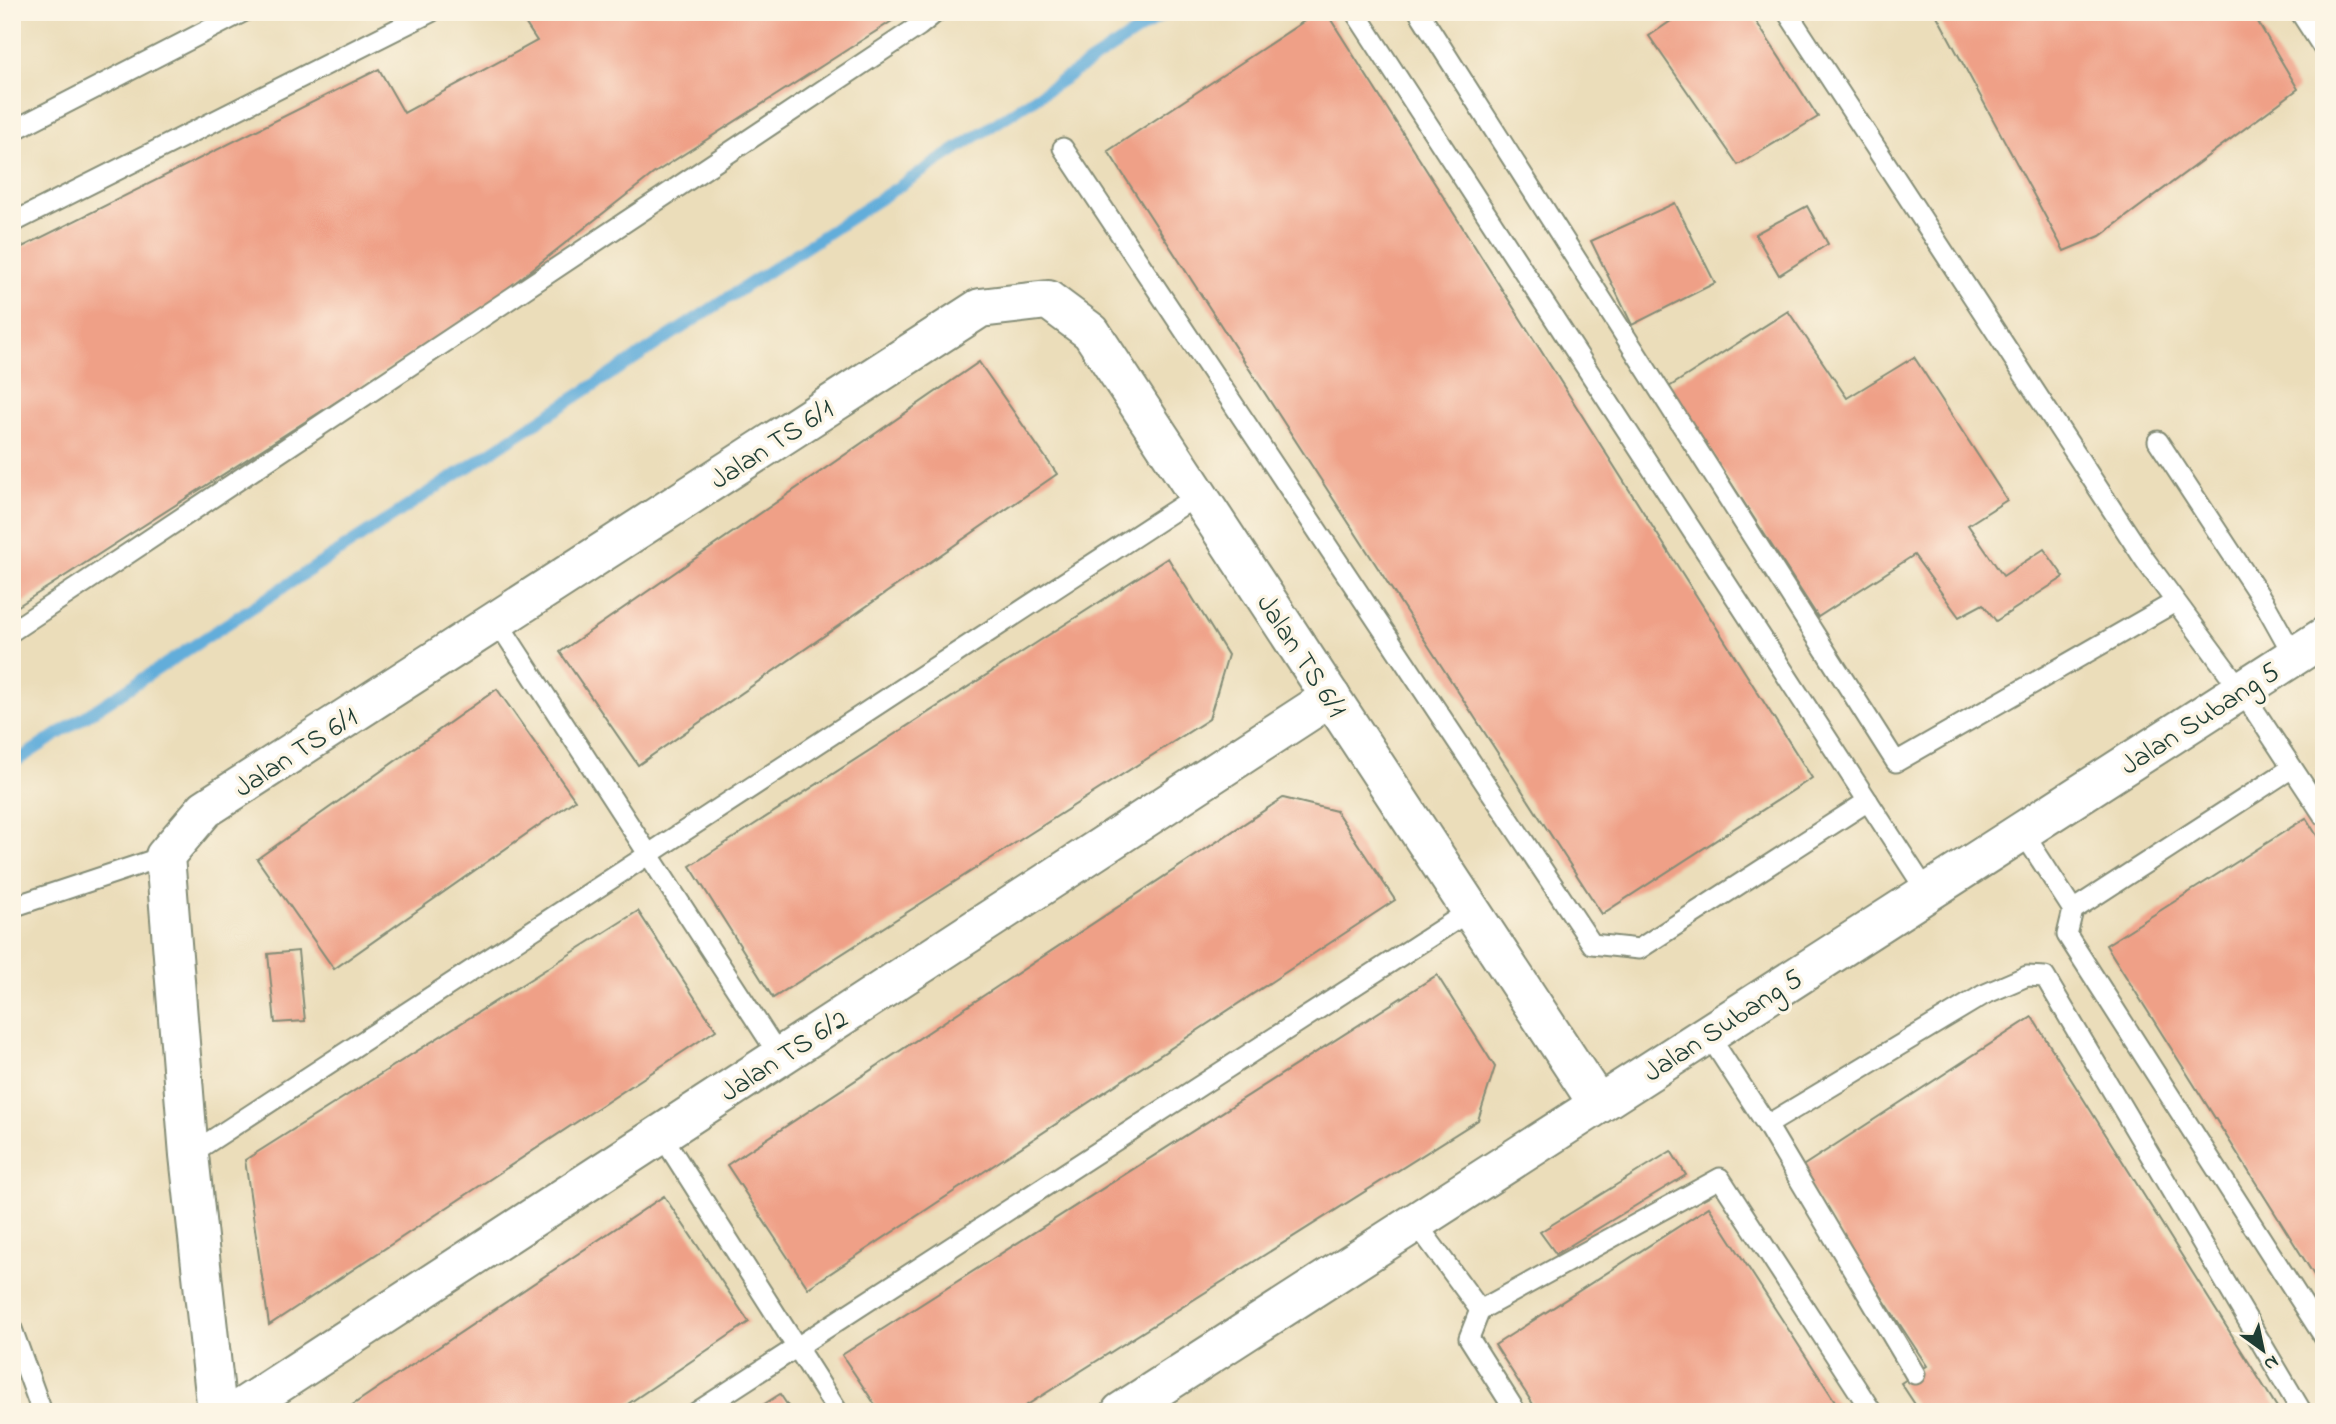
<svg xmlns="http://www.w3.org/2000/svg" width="2336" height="1424" viewBox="0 0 2336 1424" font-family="'Indie Flower',sans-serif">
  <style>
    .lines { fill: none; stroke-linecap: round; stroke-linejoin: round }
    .stream { stroke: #62adda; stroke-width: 12 }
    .building { fill: #efa087 }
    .service-casing { stroke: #858d77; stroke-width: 23 }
    .minor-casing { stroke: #858d77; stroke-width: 42 }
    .service { stroke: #fff; stroke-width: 19 }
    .minor { stroke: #fff; stroke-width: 38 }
    .labels { text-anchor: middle; stroke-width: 7; stroke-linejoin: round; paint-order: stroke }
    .street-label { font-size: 28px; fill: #1f3d34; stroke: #fcf5e5 }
  </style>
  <rect width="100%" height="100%" fill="#fcf5e5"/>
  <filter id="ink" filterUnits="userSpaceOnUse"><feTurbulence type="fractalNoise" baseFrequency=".0143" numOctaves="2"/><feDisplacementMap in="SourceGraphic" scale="14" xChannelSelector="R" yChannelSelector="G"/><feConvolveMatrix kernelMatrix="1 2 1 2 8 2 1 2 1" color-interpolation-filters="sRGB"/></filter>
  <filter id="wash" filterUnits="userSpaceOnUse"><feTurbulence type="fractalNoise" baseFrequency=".00686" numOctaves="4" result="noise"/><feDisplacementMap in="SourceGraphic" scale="28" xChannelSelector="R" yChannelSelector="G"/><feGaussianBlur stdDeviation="1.57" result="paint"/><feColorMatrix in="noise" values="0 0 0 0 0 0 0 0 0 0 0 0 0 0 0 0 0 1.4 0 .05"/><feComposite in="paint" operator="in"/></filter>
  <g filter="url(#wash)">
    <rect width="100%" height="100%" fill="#ebddba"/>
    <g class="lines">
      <path class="stream" d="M12,764L1167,12"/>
    </g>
    <g id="blocks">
      <g class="building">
        <path d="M518,12H906L653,174L484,307L12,610V252L379,69L404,113L537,41Z"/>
        <path d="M1318,12H1326L1812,778L1602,914L1108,151Z"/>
        <path d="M1684,12H1750L1818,117L1738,165L1649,36Z"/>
        <path d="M1935,12H2252L2298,89L2100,236L2064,251Z"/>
        <path d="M1675,203L1715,283L1632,325L1591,241Z"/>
        <path d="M1807,206L1828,244L1779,275L1755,234Z"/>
        <path d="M1788,311L1847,398L1914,357L2007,500L1968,525L2003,576L2044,549L2064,577L1996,621L1983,604L1959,617L1914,555L1818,617L1669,387Z"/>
        <path d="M979,362L1057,474L638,765L560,652Z"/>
        <path d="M1168,558L1228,655L1209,719L773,998L690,866Z"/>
        <path d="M497,689L575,800L334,969L257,859Z"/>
        <path d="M1283,798L1336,811L1395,900L808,1288L727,1165Z"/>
        <path d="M2306,818L2324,847V1291L2106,945Z"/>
        <path d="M638,911L716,1030L269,1325L245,1160Z"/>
        <path d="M298,951L305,1021L275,1023L268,954Z"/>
        <path d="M1437,975L1495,1067L1478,1120L1016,1412H880L842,1355Z"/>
        <path d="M2032,1017L2280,1412H1920L1901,1383L1927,1366L1798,1169Z"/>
        <path d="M1671,1151L1686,1175L1556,1254L1540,1232Z"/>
        <path d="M664,1196L749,1322L616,1412H342Z"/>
        <path d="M1709,1207L1842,1412H1538L1495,1345Z"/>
        <path d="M780,1394L792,1412H752Z"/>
      </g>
    </g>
  </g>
  <g filter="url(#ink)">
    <use href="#blocks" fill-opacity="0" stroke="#858d77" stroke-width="2"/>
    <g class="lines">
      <defs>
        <g id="service">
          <path d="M1355,12L1927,892"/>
          <path d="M1419,12L1896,762L2175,602"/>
          <path d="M1787,12L2145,560L2241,690L2324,816"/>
          <path d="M2300,12L2324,49"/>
          <path d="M12,131L243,12"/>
          <path d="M1063,148L1592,944L1639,949L1868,801"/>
          <path d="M12,223L431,12"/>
          <path d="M2158,441L2265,604L2294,656"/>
          <path d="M497,621L780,1057"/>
          <path d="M12,631L919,26L936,12"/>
          <path d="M2292,768L2073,910L2067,935L2324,1337"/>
          <path d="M2022,831L2073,910"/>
          <path d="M12,907L165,856"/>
          <path d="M1708,1034L1767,1125L1915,1374"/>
          <path d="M1767,1125L1983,995L2027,976L2045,977L2302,1412"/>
          <path d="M661,1134L838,1412"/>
          <path d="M189,1155L1198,495"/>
          <path d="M1416,1223L1480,1310"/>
          <path d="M12,1329L42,1412"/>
          <path d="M697,1412L1471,910"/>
          <path d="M1516,1412L1469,1338L1480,1310L1720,1178L1872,1412"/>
        </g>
        <g id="minor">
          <path d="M217,1412L189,1155L165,856L205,809L980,308L1048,300L1091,332L1598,1104"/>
          <path d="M235,1412L1331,697"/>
          <path d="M1121,1412L2324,637"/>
        </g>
      </defs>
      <use href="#service" class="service-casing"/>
      <use href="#minor" class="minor-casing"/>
      <use href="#service" class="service"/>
      <use href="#minor" class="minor"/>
    </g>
  </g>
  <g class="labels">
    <g class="street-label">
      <text transform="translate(771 443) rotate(-33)" y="10">Jalan TS 6/1</text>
      <text transform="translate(1303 655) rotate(57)" y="10">Jalan TS 6/1</text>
      <text transform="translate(2199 717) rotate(-33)" y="10">Jalan Subang 5</text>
      <text transform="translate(295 751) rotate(-33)" y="10">Jalan TS 6/1</text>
      <text transform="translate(1722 1024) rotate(-33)" y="10">Jalan Subang 5</text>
      <text transform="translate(783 1054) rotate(-33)" y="10">Jalan TS 6/2</text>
    </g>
  </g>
  <rect width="2336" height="1424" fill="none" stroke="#fcf5e5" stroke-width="42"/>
  <g transform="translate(2263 1350) rotate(147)" stroke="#fcf5e5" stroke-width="5" paint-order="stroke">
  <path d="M0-5L12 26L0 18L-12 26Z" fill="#1f3d34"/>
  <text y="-10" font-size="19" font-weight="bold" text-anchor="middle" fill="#1f3d34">N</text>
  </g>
</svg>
